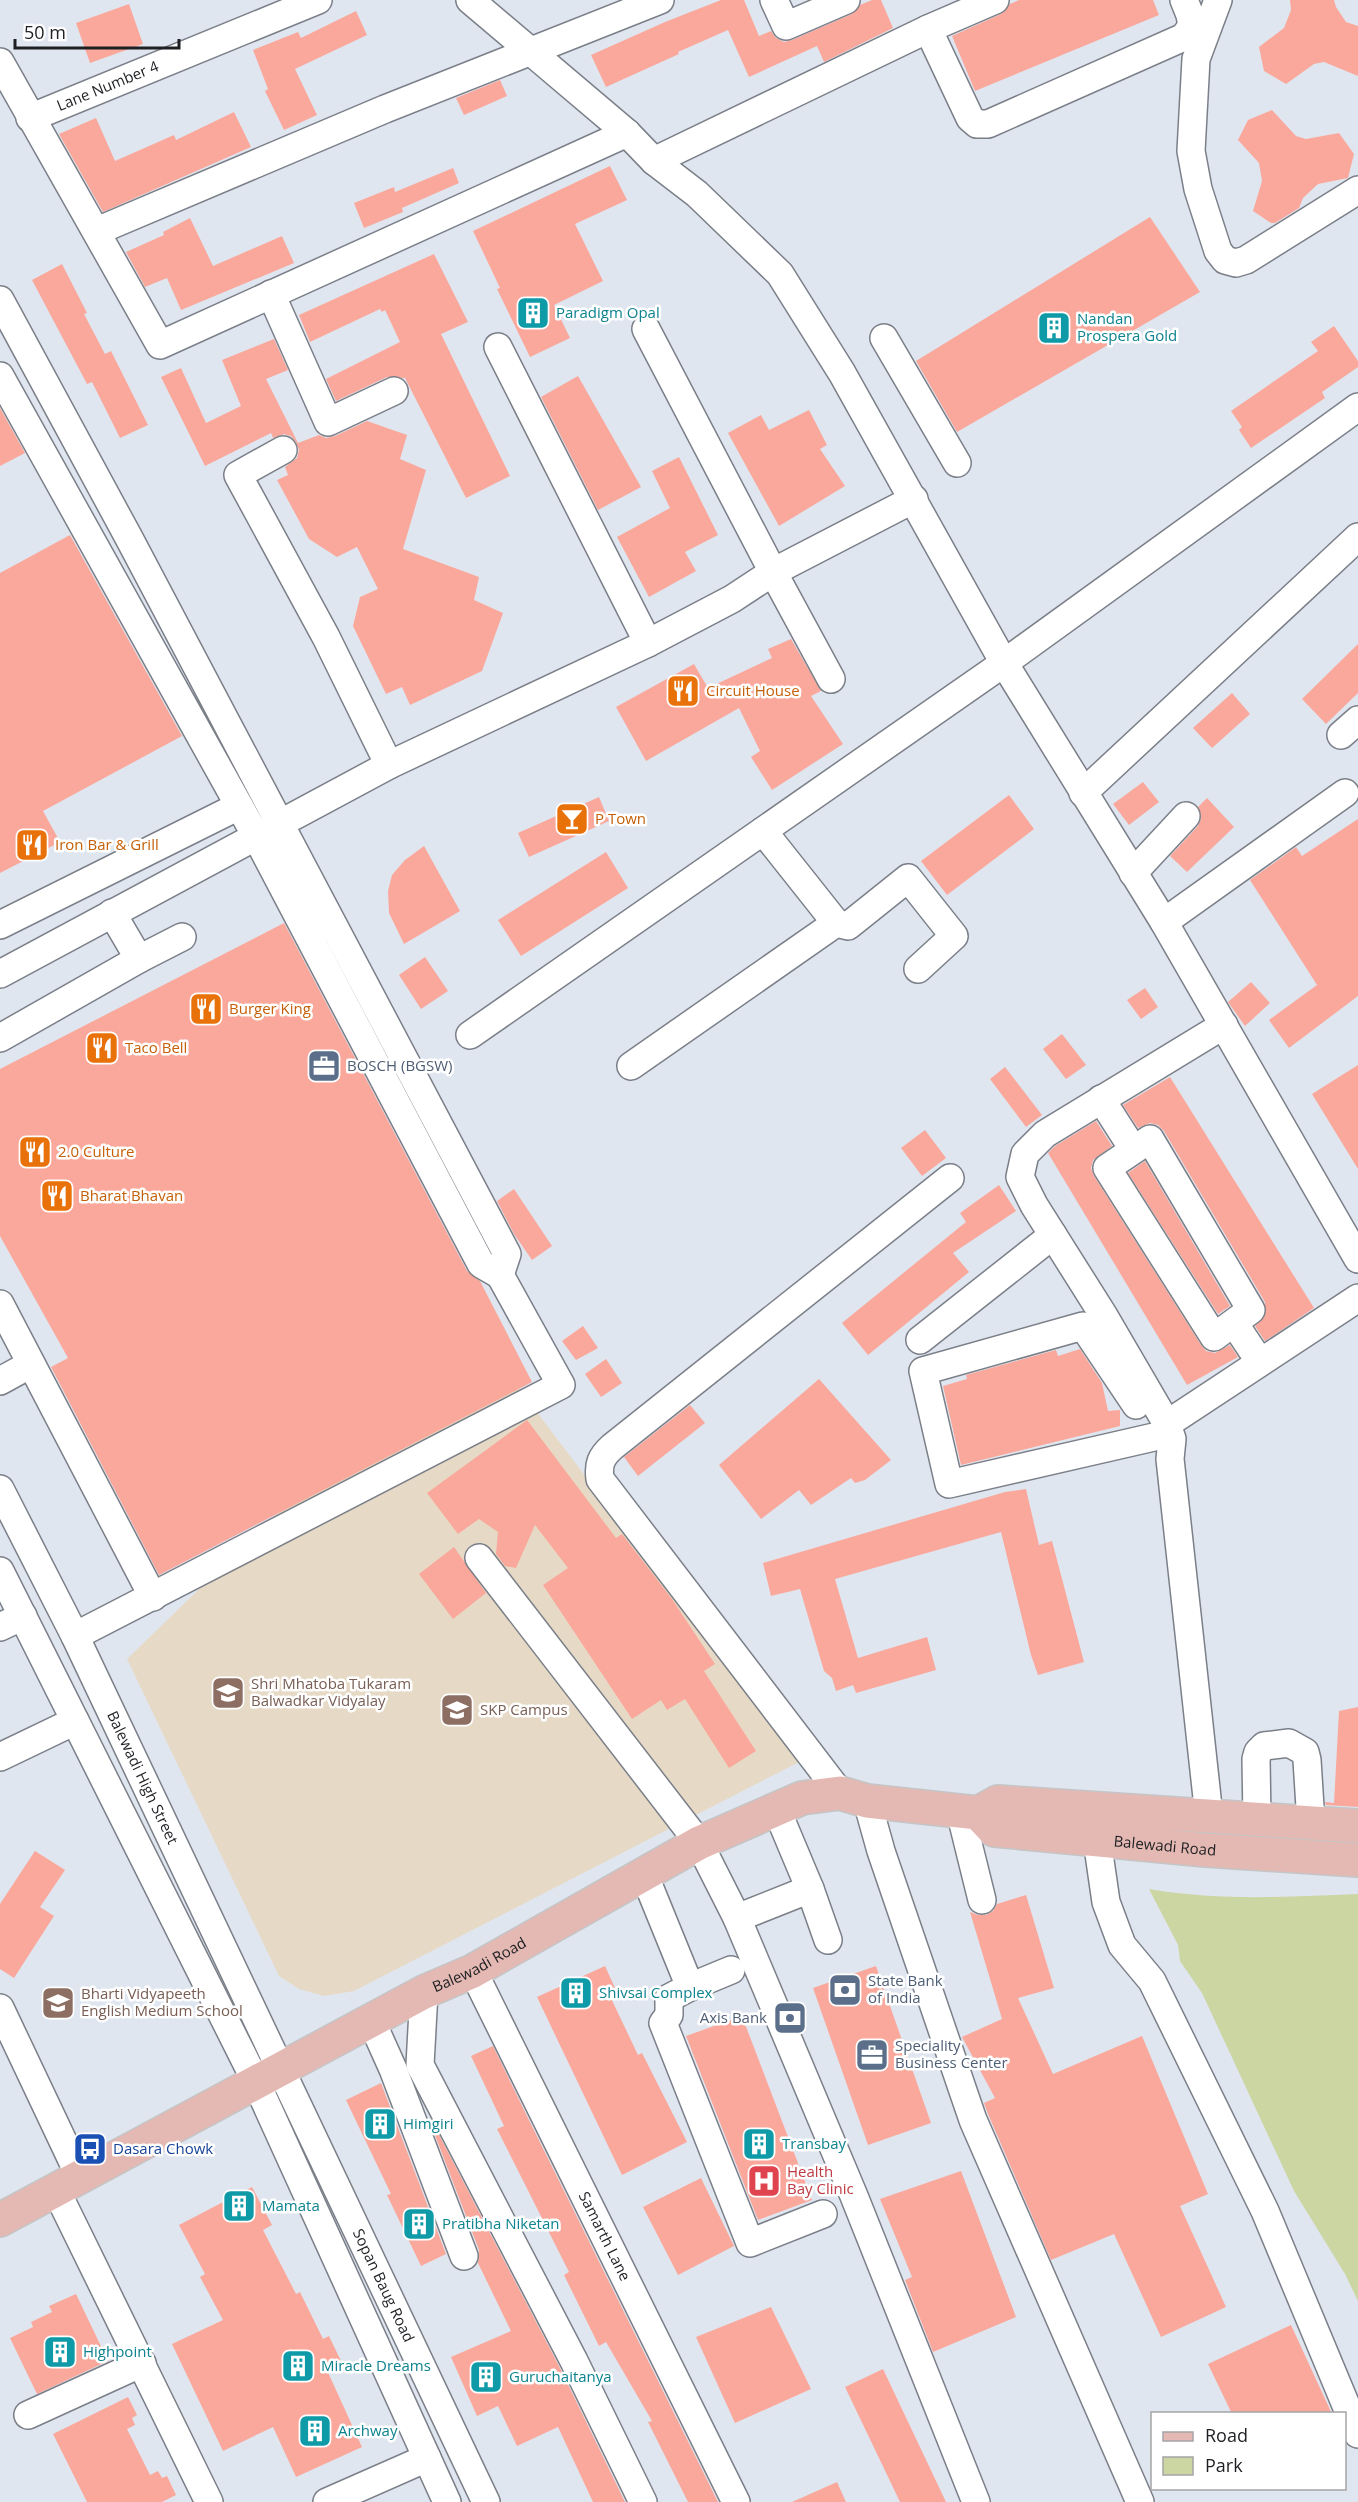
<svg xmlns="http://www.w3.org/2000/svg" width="1358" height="2502" viewBox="0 0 1358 2502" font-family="'Open Sans',sans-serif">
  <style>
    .education { fill: #e6dac6 }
    .green { fill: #ccd6a3 }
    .building { fill: #faa89b }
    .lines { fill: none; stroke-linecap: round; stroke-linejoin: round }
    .minor-casing { stroke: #7a7f88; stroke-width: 30 }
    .major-casing { stroke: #c4c5c6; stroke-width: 36 }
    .minor { stroke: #fff; stroke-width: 27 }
    .major { stroke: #e5b9b3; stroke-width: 33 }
    .labels { text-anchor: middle; stroke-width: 5; stroke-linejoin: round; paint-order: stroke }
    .street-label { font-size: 15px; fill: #1d1f22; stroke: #fff }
    .culture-label { font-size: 15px; fill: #0d838f; stroke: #fff; text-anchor: start }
    .food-label { font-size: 15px; fill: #c56008; stroke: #fff; text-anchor: start }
    .service-label { font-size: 15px; fill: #4e5e75; stroke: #fff; text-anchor: start }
    .education-label { font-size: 15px; fill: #785e54; stroke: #fff; text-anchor: start }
    .transit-label { font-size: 15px; fill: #164399; stroke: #fff; text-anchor: start }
    .health-label { font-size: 15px; fill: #be3a42; stroke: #fff; text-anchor: start }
  </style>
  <rect width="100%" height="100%" fill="#e0e6f0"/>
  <path class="education" d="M471,1325L801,1761L354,1991L324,1996L299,1989L279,1976L127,1659Z"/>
  <path class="green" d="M1149,1889C1221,1901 1286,1897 1358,1894V2301L1345,2274L1294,2191L1202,1993L1180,1961L1178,1945Z"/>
  <g class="building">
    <path d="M721,0H744L759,36L771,31L776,38L784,42L792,40L852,14L860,5L872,0H881L893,28L824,62L817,46L749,77L728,30L678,52L679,54L606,87L591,55L665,22Z"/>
    <path d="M1019,0H1153L1159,15L975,91L952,36L1001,14L1010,4Z"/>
    <path d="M1290,0H1334L1336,7L1346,22L1358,26V76L1324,62L1314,64L1286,84L1264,71L1259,47L1284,28L1291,10Z"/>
    <path d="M129,4L143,44L90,63L76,23Z"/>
    <path d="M356,11L367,35L295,69L317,115L284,130L265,91L268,89L253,50L298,32L301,38Z"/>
    <path d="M500,80L507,96L464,115L456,98Z"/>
    <path d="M1272,110L1296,136L1306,139L1339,133L1354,154L1348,178L1318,184L1303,198L1299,208L1275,223H1271L1253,211L1262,181L1259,163L1238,140L1248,120Z"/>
    <path d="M234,112L251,147L103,212L59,134L96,118L115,161L174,135L176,140Z"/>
    <path d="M610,166L627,200L575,224L603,281L554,305L570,338L530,357L497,289L500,288L473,231Z"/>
    <path d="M453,168L459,183L402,208L403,212L364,228L354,203L394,187L395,192Z"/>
    <path d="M1150,217L1200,292L957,432L916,361Z"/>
    <path d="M190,218L213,266L282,236L294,263L181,310L167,278L145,287L126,252L164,235L163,232Z"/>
    <path d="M434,254L468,322L441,334L510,476L466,498L405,378L387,377L336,401L326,379L400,342L385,310L382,312L380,309L310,342L299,315Z"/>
    <path d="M62,264L87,313L84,314L105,354L111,351L148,425L120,438L92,382L87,384L32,280Z"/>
    <path d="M1334,326L1358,361V367L1322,392L1325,398L1251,448L1239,430L1242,427L1231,411L1318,351L1311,342Z"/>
    <path d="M274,339L288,370L266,379L298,443L319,435L326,438L335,436L367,421L407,435L400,459L426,470L403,549L479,577L474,600L503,613L482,671L410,705L402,687L386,694L353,626L360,597L378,589L357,547L337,557L309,539L277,480L288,475L285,467L297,458L299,450L296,442L291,436L284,434L273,438L271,433L205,466L161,377L181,368L206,423L241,406L222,360Z"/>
    <path d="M578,376L641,487L598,510L541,397Z"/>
    <path d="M0,408L25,453L0,466Z"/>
    <path d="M809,410L827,445L820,449L845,486L779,526L728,433L761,415L769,430Z"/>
    <path d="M679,457L718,535L685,552L696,571L649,597L617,537L670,508L652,471Z"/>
    <path d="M70,535L182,736L43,811L60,842L0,873V573Z"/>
    <path d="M791,639L821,691L811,696L843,744L772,790L751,757L760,751L739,708L646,761L616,707L694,664L708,688L772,658L768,649Z"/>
    <path d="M1358,644V693L1326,724L1302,699Z"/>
    <path d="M1232,693L1250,714L1212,748L1193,728Z"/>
    <path d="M1143,782L1159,802L1129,825L1113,804Z"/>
    <path d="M1009,795L1034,829L947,895L921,861Z"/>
    <path d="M599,797L609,821L529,857L518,833Z"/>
    <path d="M1207,798L1234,827L1187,872L1170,856L1198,826L1201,819L1198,807Z"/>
    <path d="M1358,819V996L1289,1048L1269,1020L1317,985L1250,880L1296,847L1302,856Z"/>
    <path d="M424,846L460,911L404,944L389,913L388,891L392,875L405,860Z"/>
    <path d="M606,852L628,888L521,956L498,920Z"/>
    <path d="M284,923L467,1271L480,1281L532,1382L159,1575L51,1367L68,1358L0,1236V1069Z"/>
    <path d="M425,957L448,991L421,1009L399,975Z"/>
    <path d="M1251,982L1270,1003L1245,1026L1228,1002Z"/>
    <path d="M1145,988L1158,1007L1141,1019L1127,1000Z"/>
    <path d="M1062,1034L1086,1065L1066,1079L1043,1049Z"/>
    <path d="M1358,1065V1169L1312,1094Z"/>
    <path d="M1005,1067L1042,1115L1026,1127L990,1079Z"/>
    <path d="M1170,1077L1314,1308L1265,1341L1255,1326L1265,1316V1302L1164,1131L1158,1125L1150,1123L1138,1128L1123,1105Z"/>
    <path d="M1096,1121L1112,1146L1093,1160L1091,1168L1094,1176L1201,1345L1206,1351L1215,1353L1230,1345L1238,1357L1187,1385L1048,1153L1055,1146Z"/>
    <path d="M925,1130L946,1158L922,1176L901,1148Z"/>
    <path d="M1145,1161L1230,1306L1218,1314L1128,1173Z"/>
    <path d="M999,1185L1016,1211L953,1253L969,1272L868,1355L842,1323L966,1222L960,1213Z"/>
    <path d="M514,1189L552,1246L532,1260L514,1234L497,1201Z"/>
    <path d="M583,1326L598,1348L576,1360L562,1341Z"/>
    <path d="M1080,1349L1102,1383L1108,1411L1120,1410V1426L961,1465L943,1386L967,1379L966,1375L1056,1350L1058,1356Z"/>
    <path d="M606,1359L622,1383L601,1397L585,1374Z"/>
    <path d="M819,1379L891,1460L865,1480L855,1483L851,1478L811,1505L799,1490L761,1519L719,1465Z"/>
    <path d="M690,1405L705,1423L638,1476L624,1457Z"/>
    <path d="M527,1420L616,1538L622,1534L672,1599L715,1664L704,1671L756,1751L729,1768L685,1699L667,1710L661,1700L632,1719L543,1585L568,1568L535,1525L516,1568L505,1566L496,1554L498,1532L479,1519L458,1534L427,1493Z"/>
    <path d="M1026,1489L1039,1545L1052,1541L1084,1662L1038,1675L1031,1655L1001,1532L835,1579L858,1658L927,1637L936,1670L856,1693L853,1685L836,1691L832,1678L824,1671L800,1589L771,1596L763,1563L1005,1492Z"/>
    <path d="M454,1547L486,1593L453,1619L419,1574Z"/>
    <path d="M1358,1707V1807L1326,1805L1325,1802L1334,1803L1339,1711Z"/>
    <path d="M35,1851L65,1870L40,1907L54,1916L14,1978L0,1969V1904Z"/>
    <path d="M1026,1895L1054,1988L1018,1998L1053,2074L1142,2036L1208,2194L1180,2206L1226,2307L1161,2337L1114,2234L1051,2260L988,2114L984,2103L995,2098L962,2037L1002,2019L970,1912L978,1915H986L993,1911L997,1904Z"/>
    <path d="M605,1966L615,1988L608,1992L638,2055L642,2053L687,2142L622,2175L537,1997Z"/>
    <path d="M876,1966L931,2123L868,2145L813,1988Z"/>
    <path d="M742,2016L812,2200L758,2220L686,2036Z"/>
    <path d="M493,2046L526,2114L718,2502H688L648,2422L652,2421L606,2342L599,2346L564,2275L569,2272L497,2129L504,2126L471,2056Z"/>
    <path d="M381,2083L446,2254L421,2266L387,2195L391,2194L346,2100Z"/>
    <path d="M436,2129L560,2368L625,2502H593L558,2427L517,2446L498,2406L477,2416L451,2357L511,2331L478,2263L479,2250L433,2130Z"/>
    <path d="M961,2171L1016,2317L933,2352L905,2280L912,2277L880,2199Z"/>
    <path d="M701,2178L734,2246L678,2275L643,2207Z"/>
    <path d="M252,2187L272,2225L263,2230L296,2294L300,2292L323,2339L329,2336L341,2361L326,2368L362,2447L296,2477L273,2427L223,2451L172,2344L223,2320L200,2277L205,2274L179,2225Z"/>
    <path d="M76,2294L108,2361L37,2394L10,2338L33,2327L31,2322L52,2312L49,2306Z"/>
    <path d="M771,2307L811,2389L735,2423L696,2337Z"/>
    <path d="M1291,2325L1332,2414H1232L1208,2364Z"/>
    <path d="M883,2369L946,2502H900L845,2387Z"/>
    <path d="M128,2397L137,2415L132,2418L135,2425L127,2429L150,2475L158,2471L162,2478L167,2476L176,2495L162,2502H87L53,2434Z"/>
    <path d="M837,2482L846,2502H792Z"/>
  </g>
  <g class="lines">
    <defs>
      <g id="minor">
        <path d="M470,0L627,133L654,161L697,194L780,274L842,373L1004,663L1164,922L1358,1259"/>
        <path d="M774,0L786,26L846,0"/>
        <path d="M1218,0L1196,59L1191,151L1198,189L1218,251L1225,260L1236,263L1246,260L1358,190"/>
        <path d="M928,29L970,118L977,124H988L1184,37L1192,26L1190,15L1184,0"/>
        <path d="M0,62L160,345L627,133"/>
        <path id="s1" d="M30,118L318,0"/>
        <path d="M654,161L928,29L995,0"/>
        <path d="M97,231L385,109L660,0"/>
        <path d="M271,294L328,422L394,391"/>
        <path d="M0,300L129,538L507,1254L500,1275L481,1264L256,836L0,376"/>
        <path d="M646,329L773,572L831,679"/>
        <path d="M884,338L957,463"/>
        <path d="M498,347L648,643"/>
        <path d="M283,450L238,475L326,637L389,765"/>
        <path d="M1341,735L1358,720"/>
        <path d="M1083,793L1358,537"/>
        <path d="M763,831L836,923L848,926L908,878L954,936L918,969"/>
        <path d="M1133,873L1186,816"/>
        <path d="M1164,922L1345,793"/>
        <path d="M0,925L239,806"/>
        <path d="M139,959L182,937"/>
        <path d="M0,974L389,765L648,643L732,599L773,572L914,499"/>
        <path d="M470,1035L1004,663L1358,407"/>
        <path d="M0,1038L139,959L112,913"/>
        <path d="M631,1066L836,923"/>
        <path d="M1101,1099L1133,1149"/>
        <path d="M1150,1139L1251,1310L1214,1337L1107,1168Z"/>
        <path d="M0,1304L153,1597"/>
        <path d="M1234,1323L1260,1362"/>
        <path d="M920,1340L1053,1235"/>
        <path d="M0,1381L31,1364"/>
        <path d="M1136,1405L1083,1326L923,1371L949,1484L1154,1437"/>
        <path d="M1167,1424L1358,1298"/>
        <path id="s2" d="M0,1489L75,1636L486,2502"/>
        <path d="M479,1558L699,1843L737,1918L854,2196L976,2502"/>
        <path d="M0,1571L256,2082L447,2502"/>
        <path d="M0,1627L23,1616"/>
        <path d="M75,1636L561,1385L500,1275"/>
        <path d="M0,1757L75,1721"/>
        <path d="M840,1793L600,1479C598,1464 601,1457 612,1447L950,1178"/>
        <path d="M867,1801L881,1851L973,2120L1140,2502"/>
        <path d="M960,1811L982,1900"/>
        <path d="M1209,1816L1170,1459L1172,1439L1167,1424L1104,1316L1034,1205L1020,1177L1025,1154L1045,1134L1224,1025"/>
        <path d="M1257,1820L1256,1759L1258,1752L1264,1746L1289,1743L1305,1752L1307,1760L1311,1823"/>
        <path d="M1097,1840L1106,1902L1122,1945L1152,1981L1265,2211L1358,2434"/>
        <path d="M644,1874L690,1987L669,1998V2015L663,2023L750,2243L823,2214"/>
        <path d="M810,1889L828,1940"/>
        <path d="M737,1918L810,1889L776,1808"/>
        <path id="s3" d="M473,1971L736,2502"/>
        <path d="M690,1987L731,1970"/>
        <path d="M424,1992L420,2065L574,2361L643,2502"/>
        <path d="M0,2008L80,2177"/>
        <path d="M371,2020L393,2069L464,2256"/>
        <path d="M56,2190L209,2502"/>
        <path d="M28,2415L142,2363"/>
        <path d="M327,2502L427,2458"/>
      </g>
      <g id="major">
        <path id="s4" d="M978,1813L994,1830L1205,1850L1358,1860"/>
        <path id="s5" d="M0,2220L424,1992L473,1971L699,1843L802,1798L840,1793L867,1801L978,1813L998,1802L1358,1826"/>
      </g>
    </defs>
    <use href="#minor" class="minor-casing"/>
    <use href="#major" class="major-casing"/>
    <use href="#minor" class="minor"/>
    <use href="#major" class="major"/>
  </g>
  <defs>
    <symbol id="building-square" viewBox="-11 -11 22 22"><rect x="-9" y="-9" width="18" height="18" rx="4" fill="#0f9aa8" stroke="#fff"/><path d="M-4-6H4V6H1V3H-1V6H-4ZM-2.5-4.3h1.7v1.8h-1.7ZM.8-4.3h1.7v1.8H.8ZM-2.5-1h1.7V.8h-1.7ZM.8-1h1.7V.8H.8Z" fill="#fff"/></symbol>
    <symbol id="restaurant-square" viewBox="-11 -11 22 22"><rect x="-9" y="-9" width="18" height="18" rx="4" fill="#e8710a" stroke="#fff"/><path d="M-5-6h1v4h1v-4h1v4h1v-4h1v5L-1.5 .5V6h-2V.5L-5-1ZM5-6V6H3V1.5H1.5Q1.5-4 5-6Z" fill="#fff"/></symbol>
    <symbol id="bar-square" viewBox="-11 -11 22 22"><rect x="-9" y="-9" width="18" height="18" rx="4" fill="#e8710a" stroke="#fff"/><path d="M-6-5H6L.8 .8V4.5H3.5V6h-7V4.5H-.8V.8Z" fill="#fff"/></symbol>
    <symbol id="office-square" viewBox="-11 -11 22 22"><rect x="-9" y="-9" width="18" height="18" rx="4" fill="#5c6f8a" stroke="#fff"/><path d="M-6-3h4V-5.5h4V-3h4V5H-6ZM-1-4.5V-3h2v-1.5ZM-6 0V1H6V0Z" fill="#fff"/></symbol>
    <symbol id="school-square" viewBox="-11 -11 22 22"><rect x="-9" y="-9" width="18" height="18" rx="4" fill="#8d6e63" stroke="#fff"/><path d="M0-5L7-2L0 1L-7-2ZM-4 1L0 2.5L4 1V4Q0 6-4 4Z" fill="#fff"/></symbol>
    <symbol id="university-square" viewBox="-11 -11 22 22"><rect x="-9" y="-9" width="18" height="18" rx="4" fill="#8d6e63" stroke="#fff"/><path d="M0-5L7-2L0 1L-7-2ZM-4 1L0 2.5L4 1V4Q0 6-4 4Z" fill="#fff"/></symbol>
    <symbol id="bank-square" viewBox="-11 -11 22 22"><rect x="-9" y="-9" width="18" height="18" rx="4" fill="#5c6f8a" stroke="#fff"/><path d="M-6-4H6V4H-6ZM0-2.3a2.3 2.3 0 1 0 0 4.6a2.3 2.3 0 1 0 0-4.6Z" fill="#fff"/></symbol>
    <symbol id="bus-square" viewBox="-11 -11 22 22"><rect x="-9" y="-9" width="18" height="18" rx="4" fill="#1a4fb4" stroke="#fff"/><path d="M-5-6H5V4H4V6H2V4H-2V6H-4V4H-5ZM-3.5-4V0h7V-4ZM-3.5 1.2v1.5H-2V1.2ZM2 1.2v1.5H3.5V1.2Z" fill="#fff"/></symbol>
    <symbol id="hospital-square" viewBox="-11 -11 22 22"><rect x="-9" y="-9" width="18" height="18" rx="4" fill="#e0444e" stroke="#fff"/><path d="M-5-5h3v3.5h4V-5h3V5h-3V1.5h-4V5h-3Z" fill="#fff"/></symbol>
  </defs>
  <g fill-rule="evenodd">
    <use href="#building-square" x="514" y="294" width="38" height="38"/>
    <use href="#building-square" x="1035" y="309" width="38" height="38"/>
    <use href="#restaurant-square" x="664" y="672" width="38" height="38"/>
    <use href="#bar-square" x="553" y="800" width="38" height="38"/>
    <use href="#restaurant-square" x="13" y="826" width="38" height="38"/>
    <use href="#restaurant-square" x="187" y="990" width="38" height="38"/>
    <use href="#restaurant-square" x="83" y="1029" width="38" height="38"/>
    <use href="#office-square" x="305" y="1047" width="38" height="38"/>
    <use href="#restaurant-square" x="16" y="1133" width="38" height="38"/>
    <use href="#restaurant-square" x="38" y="1177" width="38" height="38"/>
    <use href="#school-square" x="209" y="1674" width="38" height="38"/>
    <use href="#university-square" x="438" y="1691" width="38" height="38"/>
    <use href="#bank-square" x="826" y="1971" width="38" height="38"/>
    <use href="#building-square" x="557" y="1974" width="38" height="38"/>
    <use href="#school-square" x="39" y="1984" width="38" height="38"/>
    <use href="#bank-square" x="771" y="1999" width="38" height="38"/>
    <use href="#office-square" x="853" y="2036" width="38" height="38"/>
    <use href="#building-square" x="361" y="2105" width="38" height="38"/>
    <use href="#building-square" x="740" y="2125" width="38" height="38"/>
    <use href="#bus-square" x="71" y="2130" width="38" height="38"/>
    <use href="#hospital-square" x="745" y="2162" width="38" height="38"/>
    <use href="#building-square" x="220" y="2187" width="38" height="38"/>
    <use href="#building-square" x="400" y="2205" width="38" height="38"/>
    <use href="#building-square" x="41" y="2333" width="38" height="38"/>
    <use href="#building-square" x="279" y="2347" width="38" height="38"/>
    <use href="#building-square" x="467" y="2358" width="38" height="38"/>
    <use href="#building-square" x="296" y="2412" width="38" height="38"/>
  </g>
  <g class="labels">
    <g class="street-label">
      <text dy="5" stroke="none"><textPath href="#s1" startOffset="84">Lane Number 4</textPath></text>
      <text dy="5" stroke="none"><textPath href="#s2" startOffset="322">Balewadi High Street</textPath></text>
      <text dy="5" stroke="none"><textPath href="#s4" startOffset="195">Balewadi Road</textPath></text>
      <text dy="5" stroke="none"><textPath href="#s5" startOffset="543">Balewadi Road</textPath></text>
      <text dy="5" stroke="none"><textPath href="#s3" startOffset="296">Samarth Lane</textPath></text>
      <text dy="5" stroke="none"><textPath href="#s2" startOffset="884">Sopan Baug Road</textPath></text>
    </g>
    <g class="culture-label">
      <text x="556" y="318">Paradigm Opal</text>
      <text x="1077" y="324">Nandan<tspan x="1077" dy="17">Prospera Gold</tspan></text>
      <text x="599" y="1998">Shivsai Complex</text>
      <text x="403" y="2129">Himgiri</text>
      <text x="782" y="2149">Transbay</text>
      <text x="262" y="2211">Mamata</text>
      <text x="442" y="2229">Pratibha Niketan</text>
      <text x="83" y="2357">Highpoint</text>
      <text x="321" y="2371">Miracle Dreams</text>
      <text x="509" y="2382">Guruchaitanya</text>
      <text x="338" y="2436">Archway</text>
    </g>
    <g class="food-label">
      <text x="706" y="696">Circuit House</text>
      <text x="595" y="824">P Town</text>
      <text x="55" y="850">Iron Bar &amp; Grill</text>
      <text x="229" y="1014">Burger King</text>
      <text x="125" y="1053">Taco Bell</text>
      <text x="58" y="1157">2.0 Culture</text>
      <text x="80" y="1201">Bharat Bhavan</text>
    </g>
    <g class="service-label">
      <text x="347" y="1071">BOSCH (BGSW)</text>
      <text x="868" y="1986">State Bank<tspan x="868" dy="17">of India</tspan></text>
      <text x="767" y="2023" text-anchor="end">Axis Bank</text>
      <text x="895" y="2051">Speciality<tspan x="895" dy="17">Business Center</tspan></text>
    </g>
    <g class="education-label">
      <text x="251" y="1689">Shri Mhatoba Tukaram<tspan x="251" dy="17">Balwadkar Vidyalay</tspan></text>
      <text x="480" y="1715">SKP Campus</text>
      <text x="81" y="1999">Bharti Vidyapeeth<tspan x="81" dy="17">English Medium School</tspan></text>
    </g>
    <g class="transit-label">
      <text x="113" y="2154">Dasara Chowk</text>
    </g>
    <g class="health-label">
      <text x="787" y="2177">Health<tspan x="787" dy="17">Bay Clinic</tspan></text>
    </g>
  </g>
  <rect x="1151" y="2412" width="195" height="78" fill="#ffffff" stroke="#a5a5a7" stroke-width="1.5"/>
  <rect x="1163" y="2432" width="30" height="9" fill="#e5b9b3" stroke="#a5a5a7" stroke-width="1.5"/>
  <text x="1205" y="2442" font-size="18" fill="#1d1f22">Road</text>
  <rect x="1163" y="2457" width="30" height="18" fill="#ccd6a3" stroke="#a5a5a7" stroke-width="1.5"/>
  <text x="1205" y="2472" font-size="18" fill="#1d1f22">Park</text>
  <path d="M15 39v9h164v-9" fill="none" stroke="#1d1f22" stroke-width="3"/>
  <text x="24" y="39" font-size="18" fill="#1d1f22" stroke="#ffffff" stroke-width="4.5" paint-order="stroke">50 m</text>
</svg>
